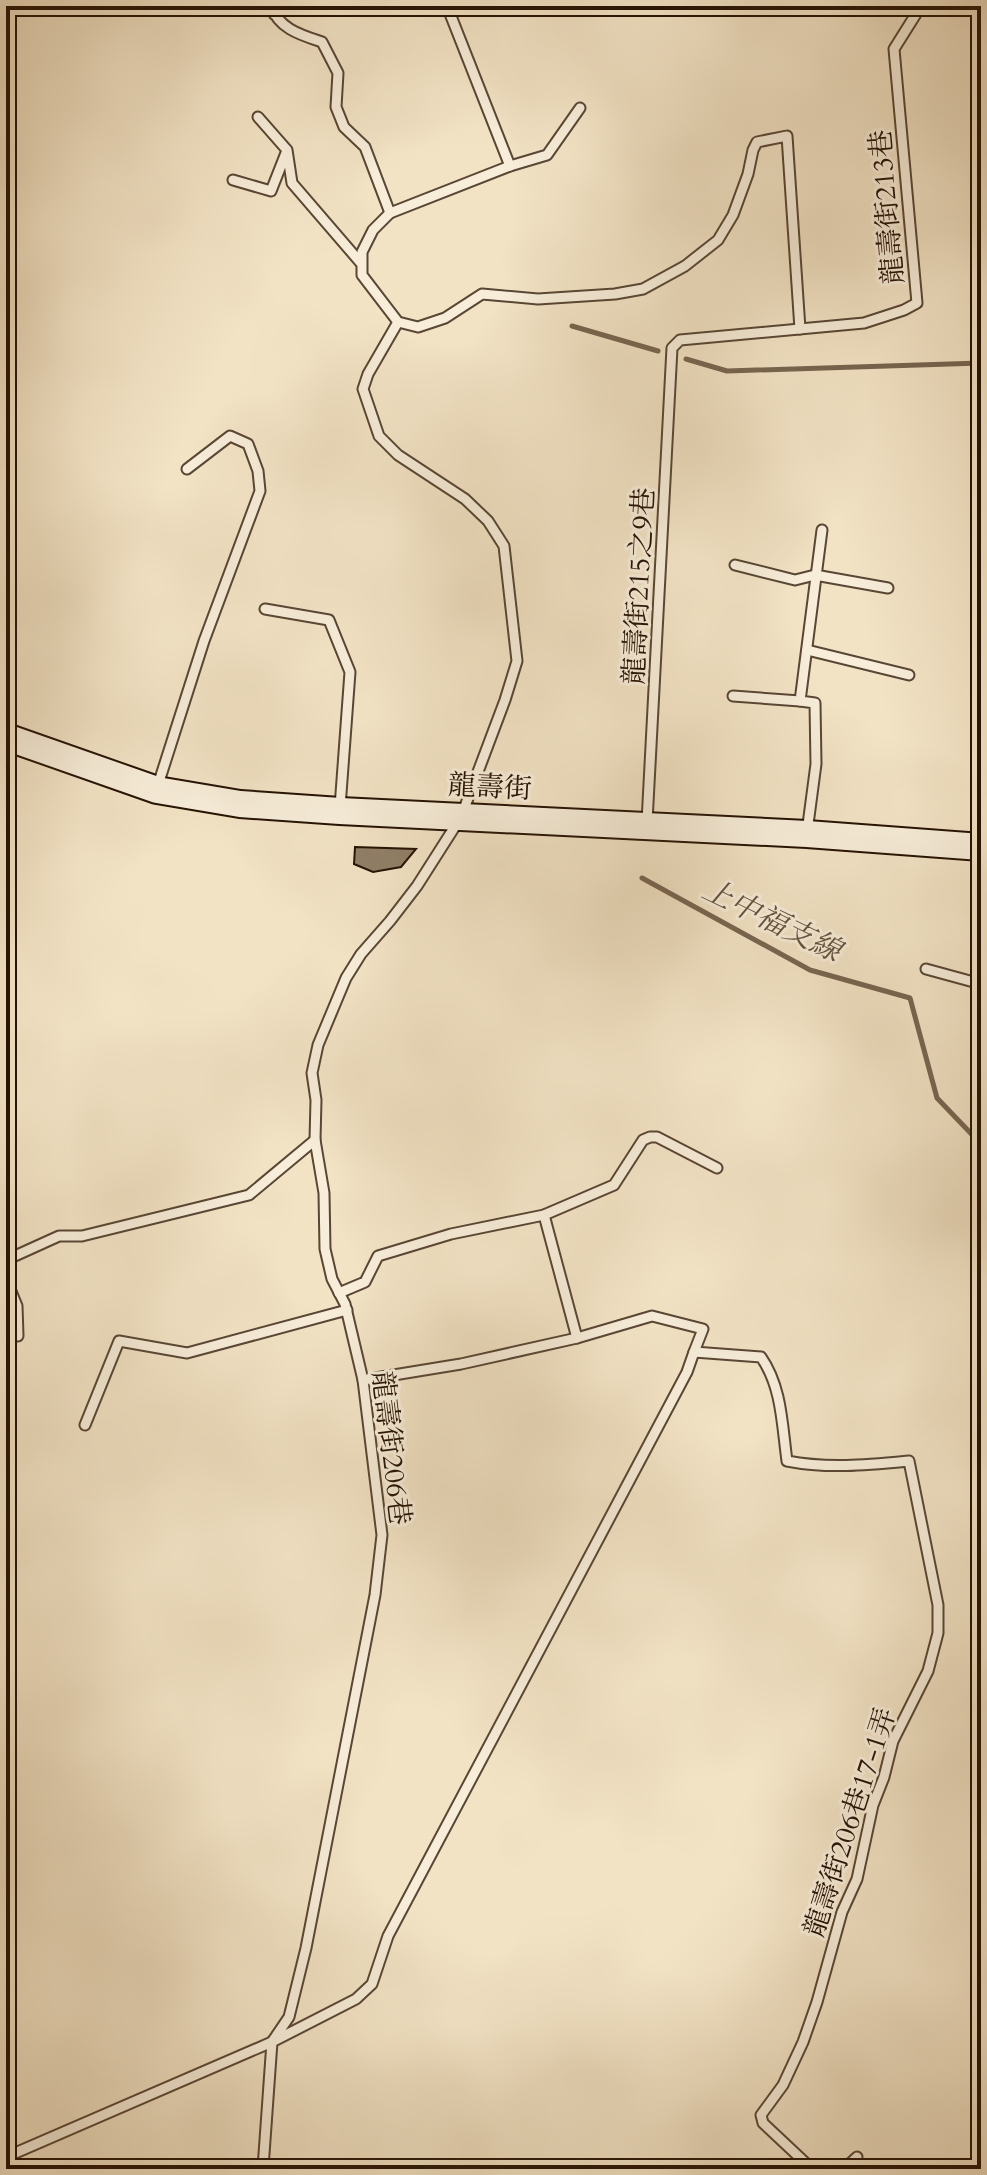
<svg xmlns="http://www.w3.org/2000/svg" width="987" height="2175" viewBox="0 0 987 2175" font-family="Cardo,'Noto Serif TC',serif">
  <style>
    .lines { fill: none; stroke-linecap: round; stroke-linejoin: round }
    .stream { stroke: #776550; stroke-width: 5 }
    .building { fill: #907f68; stroke: #261204; stroke-width: 2 }
    .lane-casing { stroke: #594634; stroke-width: 13 }
    .secondary-casing { stroke: #261204; stroke-width: 30 }
    .lane { stroke: #f7edd9; stroke-width: 9 }
    .secondary { stroke: #f7edd9; stroke-width: 26 }
    .labels { text-anchor: middle; stroke-width: 6; stroke-linejoin: round; paint-order: stroke }
    .street-label { font-size: 28px; fill: #261204; stroke: #f7edd9 }
    .water-label { font-size: 30px; font-style: italic; fill: #63503d; stroke: #f7edd9 }
  </style>
  <rect width="100%" height="100%" fill="#f2e3c5"/>
  <filter id="stains"><feTurbulence type="fractalNoise" baseFrequency=".0025" numOctaves="4"/><feColorMatrix values="0 0 0 0 .2 0 0 0 0 .09 0 0 0 0 .02 0 0 0 .5 -.17"/></filter>
  <radialGradient id="worn" r=".72"><stop offset=".6" stop-color="#630" stop-opacity="0"/><stop offset="1" stop-color="#630" stop-opacity=".3"/></radialGradient>
  <g class="lines">
    <g class="stream">
      <path d="M572,326L658,351"/>
      <path d="M686,359L727,371L981,363"/>
      <path d="M642,878L810,970L910,998L937,1098L981,1144"/>
    </g>
  </g>
  <path class="building" d="M355,847L416,849L401,867L373,872L354,864Z"/>
  <g class="lines">
    <defs>
      <g id="lane">
        <path d="M271,6C279,29 301,35 322,42L338,73L336,107L344,127L365,147L390,213"/>
        <path d="M447,6L510,166"/>
        <path d="M274,14L294,6"/>
        <path d="M258,117L287,150L292,183L360,262"/>
        <path d="M233,180L271,191L286,153"/>
        <path d="M398,322L418,327L445,318L482,294L538,299L615,294L643,289L685,266L718,240L733,215L748,174L753,150L757,142L787,136L800,329"/>
        <path d="M735,565L795,580L815,575L888,588"/>
        <path d="M265,609L329,620L350,672L340,807"/>
        <path d="M807,650L909,675"/>
        <path d="M733,696L800,701"/>
        <path d="M157,788L204,641L260,491L258,471L248,444L230,436L187,469"/>
        <path d="M647,822L672,348L680,340L864,323L904,310L917,303L894,49L921,6"/>
        <path d="M807,832L816,764L815,703L800,701L822,530"/>
        <path d="M926,969L981,984"/>
        <path d="M544,1215L577,1338"/>
        <path d="M6,1260L59,1236H82L249,1195L315,1140"/>
        <path d="M6,1279L17,1306L18,1336"/>
        <path d="M339,1293L365,1282L378,1256L451,1234L544,1215L614,1185L643,1140L650,1137H657L717,1168"/>
        <path d="M363,1380L461,1364L577,1338L652,1316L703,1329L694,1352L761,1357C782,1387 782,1425 787,1461C828,1469 867,1465 909,1461L938,1605V1633L928,1671L893,1741L884,1777L873,1805L857,1879L842,1912L817,2002L803,2042L783,2085L761,2115L763,2123L812,2169"/>
        <path d="M85,1425L119,1341L187,1353L347,1310"/>
        <path d="M6,2157L272,2042L356,1999L372,1984L388,1936L687,1372L694,1352"/>
        <path d="M263,2168L272,2042L289,2017L306,1948L375,1595L382,1535L363,1380L345,1304L332,1279L325,1249L324,1193L315,1140L316,1100L312,1073L318,1045L346,978L361,954L390,921L417,886L461,817L505,700L517,661L504,546L488,521L465,499L398,455L379,436L363,389L368,374L398,322L362,275V252L373,230L390,213L510,166L547,155L580,108"/>
        <path d="M844,2169L857,2157"/>
      </g>
      <path id="secondary" d="M6,737L157,790L240,804L340,811L807,834L981,847"/>
    </defs>
    <use href="#lane" class="lane-casing"/>
    <use href="#secondary" class="secondary-casing"/>
    <use href="#lane" class="lane"/>
    <use href="#secondary" class="secondary"/>
  </g>
  <g class="labels">
    <g class="street-label">
      <text transform="translate(886 207) rotate(-95)" y="10">龍壽街213巷</text>
      <text transform="translate(638 586) rotate(-87)" y="10">龍壽街215之9巷</text>
      <text transform="translate(490 786) rotate(3)" y="10">龍壽街</text>
      <text transform="translate(392 1448) rotate(83)" y="10">龍壽街206巷</text>
      <text transform="translate(849 1822) rotate(-72)" y="10">龍壽街206巷17-1弄</text>
    </g>
    <g class="water-label">
      <text transform="translate(772 920) rotate(26)" y="10">上中福支線</text>
    </g>
  </g>
  <rect width="987" height="2175" fill="none" stroke="#f2e3c5" stroke-width="32"/>
  <rect x="8" y="8" width="971" height="2159" fill="none" stroke="#261204" stroke-width="4"/>
  <rect x="16" y="16" width="955" height="2143" fill="none" stroke="#261204" stroke-width="2"/>
  <rect width="100%" height="100%" filter="url(#stains)"/>
  <rect width="100%" height="100%" fill="url(#worn)"/>
</svg>
